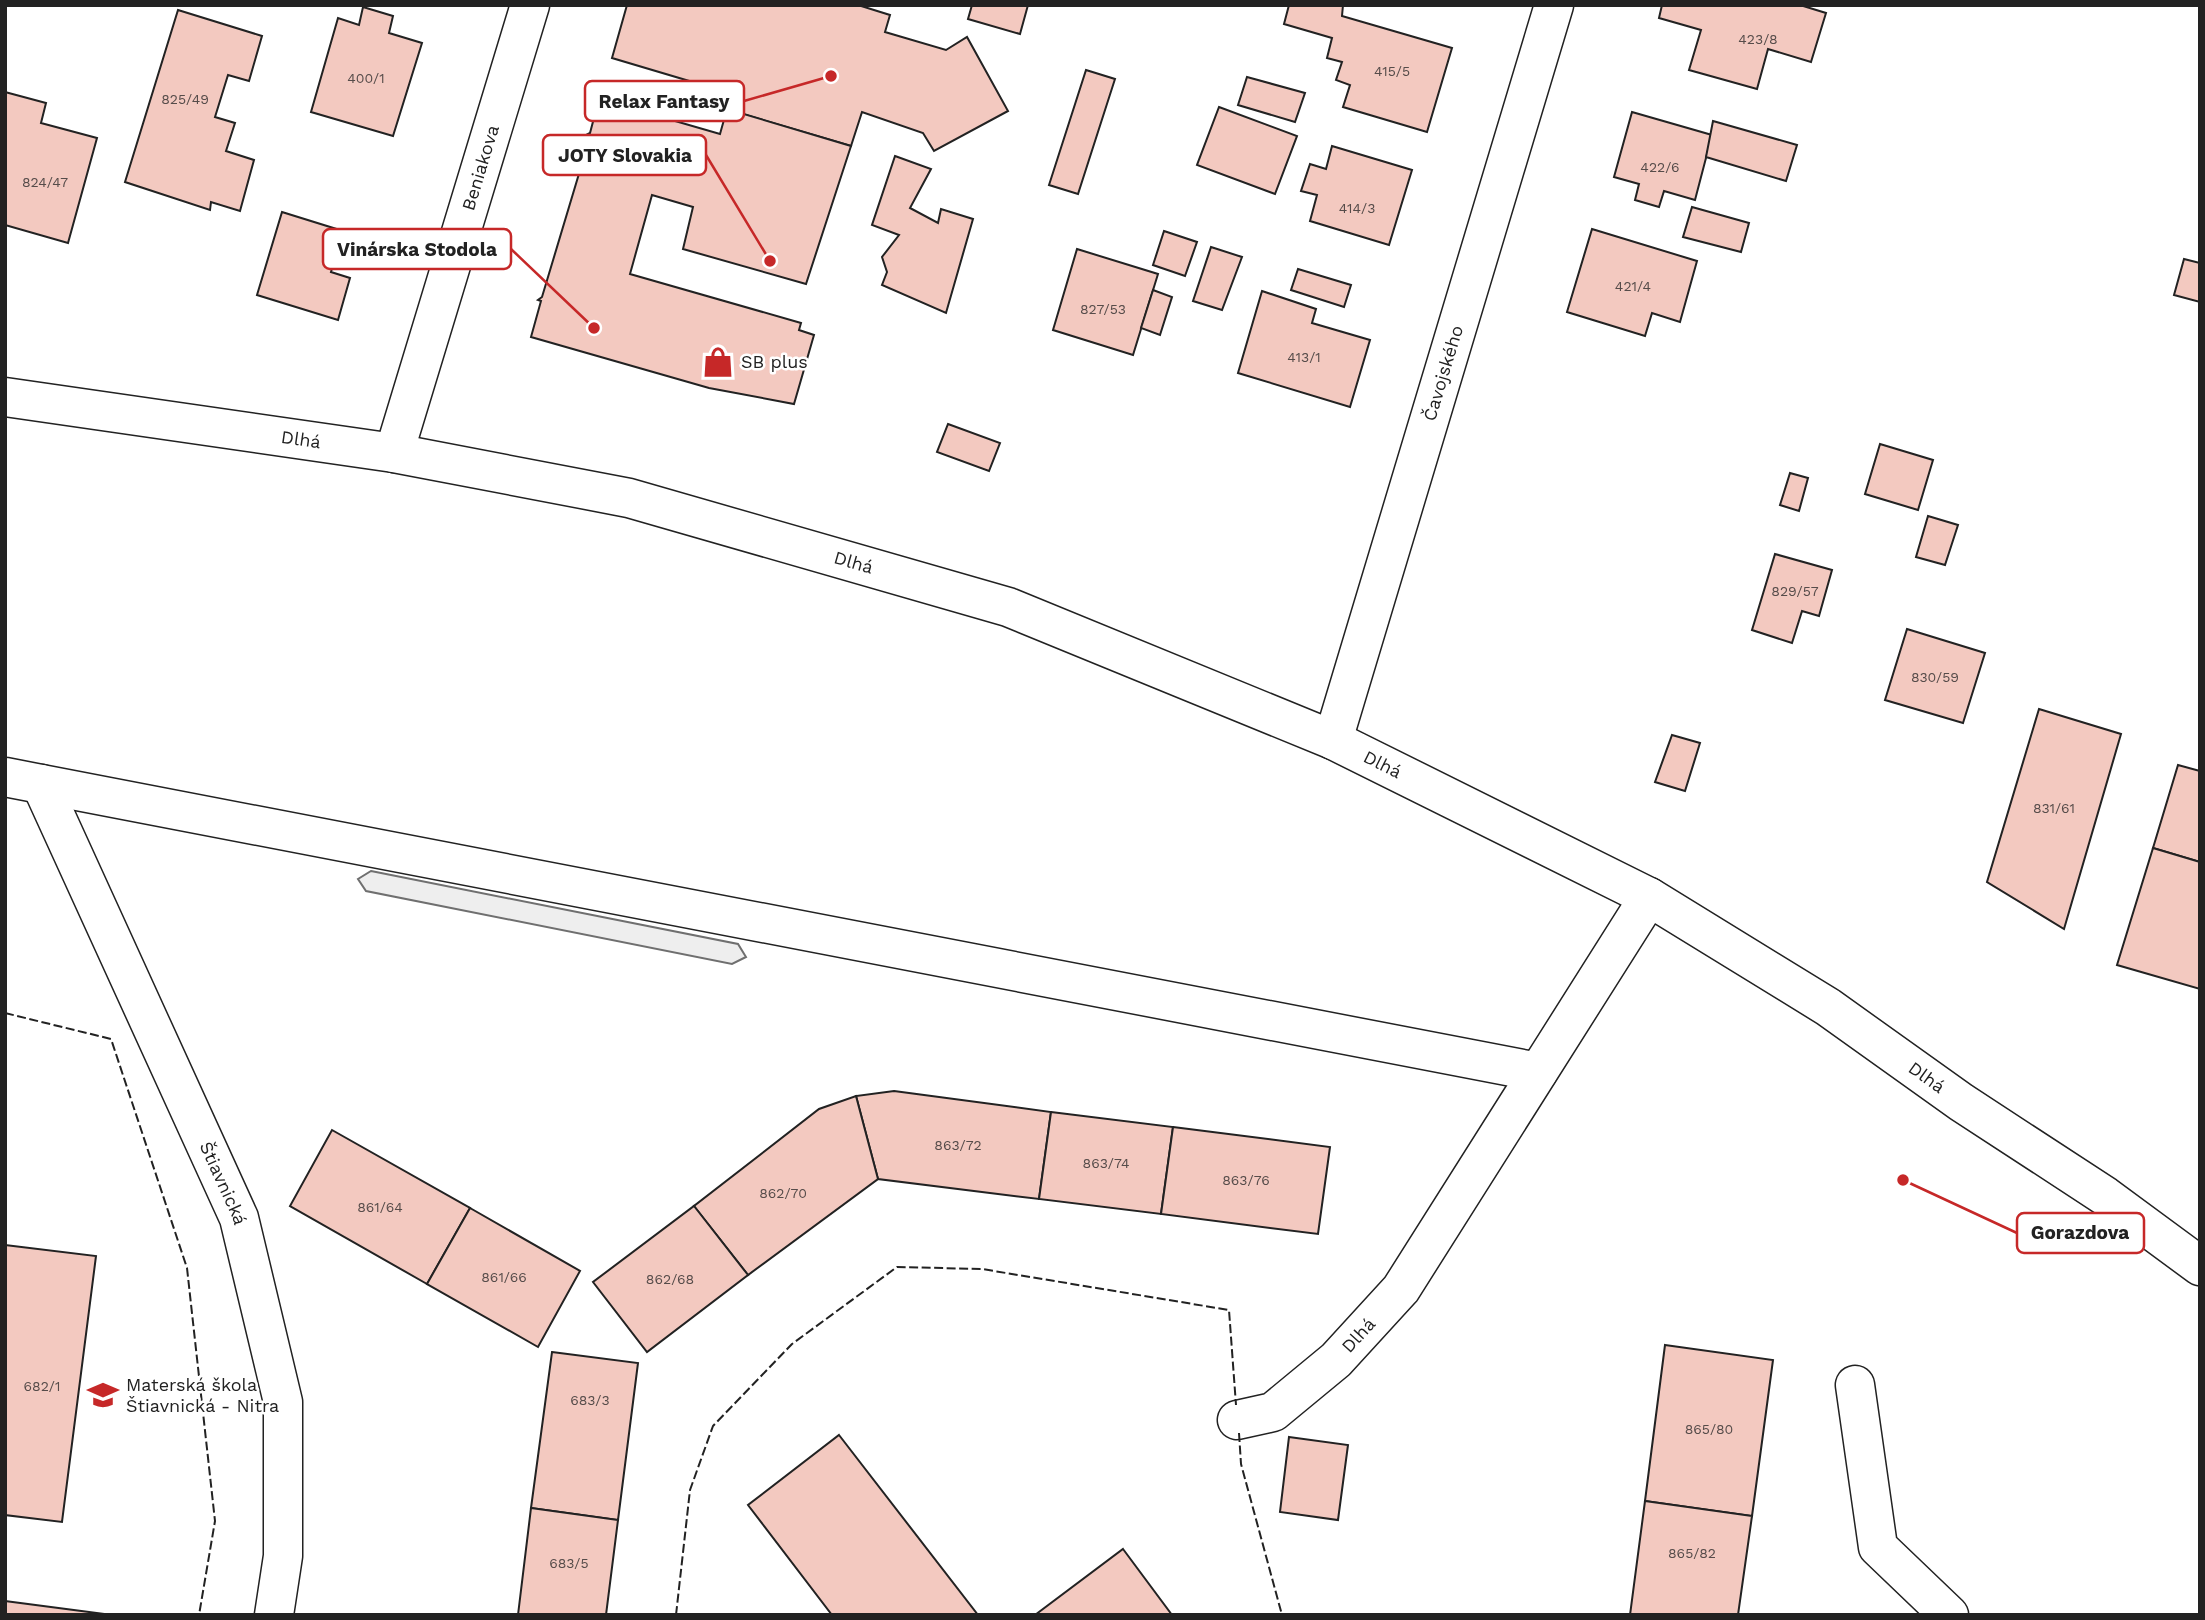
<svg xmlns="http://www.w3.org/2000/svg" width="2205" height="1620" viewBox="0 0 2205 1620" font-family="'Work Sans',sans-serif">
  <style>
    .green { fill: #eee; stroke: #6f6f6f; stroke-width: 2 }
    .building { fill: #f3c9c0; stroke: #222; stroke-width: 2 }
    .lines { fill: none; stroke-linecap: round; stroke-linejoin: round }
    .minor-casing { stroke: #222; stroke-width: 41 }
    .tertiary-casing { stroke: #222; stroke-width: 41 }
    .minor { stroke: #fff; stroke-width: 38 }
    .tertiary { stroke: #fff; stroke-width: 38 }
    .fence { stroke: #222; stroke-width: 2; stroke-dasharray: 9 3.5; stroke-linecap: butt }
    .labels { text-anchor: middle; stroke-width: 5; stroke-linejoin: round; paint-order: stroke }
    .number-label { font-size: 14px; fill: #564c4a }
    .street-label { font-size: 18px; fill: #222; stroke: #fff }
    .poi-label { font-size: 18px; fill: #222; stroke: #fff; text-anchor: start }
    .leader { fill: none; stroke: #c62828; stroke-width: 2.5 }
    .callout-dot { fill: #c62828; stroke: #fff; stroke-width: 2.5 }
    .callout { fill: #fff; stroke: #c62828; stroke-width: 2.5 }
    .callout-label { font-size: 19px; text-anchor: middle; font-weight: bold; fill: #222 }
  </style>
  <rect width="100%" height="100%" fill="#fff"/>
  <path class="green" d="M371,871L738,944L746,957L732,964L366,891L358,879Z"/>
  <g class="building">
    <path d="M627,5H858L890,15L885,32L946,50L967,37L1008,111L934,151L923,133L862,112L851,146L729,110L733,94L612,58Z"/>
    <path d="M972,5H1028L1020,34L968,19Z"/>
    <path d="M1289,5H1343L1342,16L1452,48L1427,132L1343,107L1350,85L1336,80L1342,62L1327,58L1332,38L1284,24Z"/>
    <path d="M1662,5H1800L1826,13L1811,62L1768,49L1757,89L1689,70L1701,30L1659,18Z"/>
    <path d="M363,7L393,16L389,33L422,43L393,136L311,112L338,18L359,25Z"/>
    <path d="M178,10L262,36L249,81L228,75L215,117L235,123L226,151L254,160L240,211L211,202L210,210L125,182Z"/>
    <path d="M1086,70L1115,79L1078,194L1049,185Z"/>
    <path d="M1247,77L1305,93L1295,122L1238,105Z"/>
    <path d="M5,92L46,103L41,123L97,138L68,243L5,225Z"/>
    <path d="M599,99L720,134L727,109L851,146L806,284L683,249L693,207L652,195L630,274L801,323L799,330L814,335L794,404L709,388L531,337L541,301L538,300L542,297L590,137L586,135L590,133Z"/>
    <path d="M1219,107L1297,136L1275,194L1197,165Z"/>
    <path d="M1632,112L1712,135L1695,200L1664,191L1659,207L1635,200L1639,184L1614,177Z"/>
    <path d="M1713,121L1797,145L1786,181L1706,157Z"/>
    <path d="M1332,146L1412,170L1389,245L1310,221L1317,195L1301,191L1310,164L1326,169Z"/>
    <path d="M895,156L931,169L910,208L938,223L941,209L973,219L946,313L882,285L887,272L882,257L899,235L872,225Z"/>
    <path d="M1692,207L1749,223L1741,252L1683,237Z"/>
    <path d="M282,212L343,231L331,272L350,278L338,320L257,295Z"/>
    <path d="M1592,229L1697,261L1680,322L1652,313L1645,336L1567,312Z"/>
    <path d="M1164,231L1197,242L1185,276L1153,265Z"/>
    <path d="M1211,247L1242,257L1222,310L1193,301Z"/>
    <path d="M1077,249L1158,274L1133,355L1053,330Z"/>
    <path d="M2184,259L2200,263V302L2174,295Z"/>
    <path d="M1298,269L1351,285L1344,307L1291,290Z"/>
    <path d="M1153,290L1172,297L1160,335L1141,328Z"/>
    <path d="M1262,291L1316,309L1312,323L1370,340L1350,407L1238,373Z"/>
    <path d="M948,424L1000,443L989,471L937,452Z"/>
    <path d="M1880,444L1933,460L1918,510L1865,494Z"/>
    <path d="M1790,473L1808,478L1799,511L1780,505Z"/>
    <path d="M1928,516L1958,525L1945,565L1916,557Z"/>
    <path d="M1775,554L1832,570L1819,616L1802,611L1792,643L1752,630Z"/>
    <path d="M1907,629L1985,653L1963,723L1885,700Z"/>
    <path d="M2039,709L2121,734L2064,929L1987,882Z"/>
    <path d="M1672,735L1700,743L1685,791L1655,782Z"/>
    <path d="M2178,765L2200,771V862L2153,848Z"/>
    <path d="M2153,848L2200,862V989L2117,965Z"/>
    <path d="M894,1091L1051,1112L1039,1199L878,1179L856,1096Z"/>
    <path d="M856,1096L878,1179L748,1275L694,1206L819,1109Z"/>
    <path d="M1051,1112L1173,1127L1161,1214L1039,1199Z"/>
    <path d="M1173,1127L1330,1147L1318,1234L1161,1214Z"/>
    <path d="M332,1130L470,1208L427,1284L290,1206Z"/>
    <path d="M694,1206L748,1275L647,1352L593,1282Z"/>
    <path d="M470,1208L580,1271L538,1347L427,1284Z"/>
    <path d="M5,1245L96,1256L62,1522L5,1515Z"/>
    <path d="M1665,1345L1773,1360L1752,1516L1645,1501Z"/>
    <path d="M552,1352L638,1363L618,1520L531,1508Z"/>
    <path d="M839,1435L978,1615H832L748,1505Z"/>
    <path d="M1289,1437L1348,1445L1338,1520L1280,1512Z"/>
    <path d="M1645,1501L1752,1516L1738,1615H1630Z"/>
    <path d="M531,1508L618,1520L606,1615H518Z"/>
    <path d="M1123,1549L1172,1615H1035Z"/>
    <path d="M5,1601L112,1615H5Z"/>
  </g>
  <g class="lines">
    <defs>
      <g id="minor">
        <path id="s1" d="M394,453L530,5"/>
        <path id="s2" d="M1333,740L1554,5"/>
        <path d="M5,777L1538,1072"/>
        <path id="s3" d="M41,784L239,1218L283,1402V1556L274,1615"/>
        <path d="M1855,1385L1878,1547L1949,1615"/>
        <path id="s4" d="M1237,1420L1273,1412L1336,1360L1401,1289L1649,897"/>
      </g>
      <g id="tertiary">
        <path id="s5" d="M5,397L394,453L629,498L1008,607L1333,740L1649,897L1828,1007L1961,1102L2105,1196L2200,1266"/>
      </g>
    </defs>
    <use href="#minor" class="minor-casing"/>
    <use href="#tertiary" class="tertiary-casing"/>
    <use href="#minor" class="minor"/>
    <use href="#tertiary" class="tertiary"/>
    <g class="fence">
      <path d="M5,1013L111,1039L187,1268L215,1521L199,1615"/>
      <path d="M1239,1433L1241,1464L1282,1615"/>
      <path d="M676,1615L690,1490L713,1426L792,1344L897,1267L982,1269L1229,1310L1236,1405"/>
    </g>
  </g>
  <defs>
    <symbol id="shop-bare" viewBox="-9 -9 18 18"><path d="M-5-2.5h2.3a2.7 3.5 0 0 1 5.4 0H5L5.5 6h-11ZM-1.5-2.5h3a1.5 2.3 0 0 0-3 0Z" fill="#c62828" stroke="#fff" stroke-width="2.5" paint-order="stroke"/></symbol>
    <symbol id="school-bare" viewBox="-9 -9 18 18"><path d="M0-5L7-2L0 1L-7-2ZM-4 1L0 2.5L4 1V4Q0 6-4 4Z" fill="#c62828" stroke="#fff" stroke-width="2.5" paint-order="stroke"/></symbol>
  </defs>
  <g fill-rule="evenodd">
    <use href="#shop-bare" x="696" y="340" width="44" height="44"/>
    <use href="#school-bare" x="81" y="1373" width="44" height="44"/>
  </g>
  <g class="labels">
    <g class="number-label">
      <text x="1758" y="44">423/8</text>
      <text x="1392" y="76">415/5</text>
      <text x="366" y="83">400/1</text>
      <text x="185" y="104">825/49</text>
      <text x="1660" y="172">422/6</text>
      <text x="45" y="187">824/47</text>
      <text x="1357" y="213">414/3</text>
      <text x="1633" y="291">421/4</text>
      <text x="1103" y="314">827/53</text>
      <text x="1304" y="362">413/1</text>
      <text x="1795" y="596">829/57</text>
      <text x="1935" y="682">830/59</text>
      <text x="2054" y="813">831/61</text>
      <text x="958" y="1150">863/72</text>
      <text x="1106" y="1168">863/74</text>
      <text x="1246" y="1185">863/76</text>
      <text x="783" y="1198">862/70</text>
      <text x="380" y="1212">861/64</text>
      <text x="504" y="1282">861/66</text>
      <text x="670" y="1284">862/68</text>
      <text x="42" y="1391">682/1</text>
      <text x="590" y="1405">683/3</text>
      <text x="1709" y="1434">865/80</text>
      <text x="1692" y="1558">865/82</text>
      <text x="569" y="1568">683/5</text>
    </g>
    <g class="street-label">
      <text dy="6" stroke="none"><textPath href="#s1" startOffset="298">Beniakova</textPath></text>
      <text dy="6" stroke="none"><textPath href="#s2" startOffset="383">Čavojského</textPath></text>
      <text dy="6" stroke="none"><textPath href="#s5" startOffset="299">Dlhá</textPath></text>
      <text dy="6" stroke="none"><textPath href="#s5" startOffset="866">Dlhá</textPath></text>
      <text dy="6" stroke="none"><textPath href="#s5" startOffset="1433">Dlhá</textPath></text>
      <text dy="6" stroke="none"><textPath href="#s5" startOffset="2062">Dlhá</textPath></text>
      <text dy="6" stroke="none"><textPath href="#s3" startOffset="439">Štiavnická</textPath></text>
      <text dy="6" stroke="none"><textPath href="#s4" startOffset="152">Dlhá</textPath></text>
    </g>
    <g class="poi-label">
      <text x="741" y="368">SB plus</text>
      <text x="126" y="1391">Materská škola<tspan x="126" dy="21">Štiavnická - Nitra</tspan></text>
    </g>
  </g>
  <path class="leader" d="M831 76L744 101M770 261L706 155M594 328L511 249M1903 1180L2017 1233"/>
  <g class="callout-dot">
    <circle cx="831" cy="76" r="7"/>
    <circle cx="770" cy="261" r="7"/>
    <circle cx="594" cy="328" r="7"/>
    <circle cx="1903" cy="1180" r="7"/>
  </g>
  <g class="callout">
    <rect x="585" y="81" width="159" height="40" rx="7"/>
    <rect x="543" y="135" width="163" height="40" rx="7"/>
    <rect x="323" y="229" width="188" height="40" rx="7"/>
    <rect x="2017" y="1213" width="127" height="40" rx="7"/>
  </g>
  <g class="callout-label">
    <text x="664" y="108">Relax Fantasy</text>
    <text x="625" y="162">JOTY Slovakia</text>
    <text x="417" y="256">Vinárska Stodola</text>
    <text x="2080" y="1239">Gorazdova</text>
  </g>
  <rect width="2205" height="1620" fill="none" stroke="#222222" stroke-width="14"/>
</svg>
